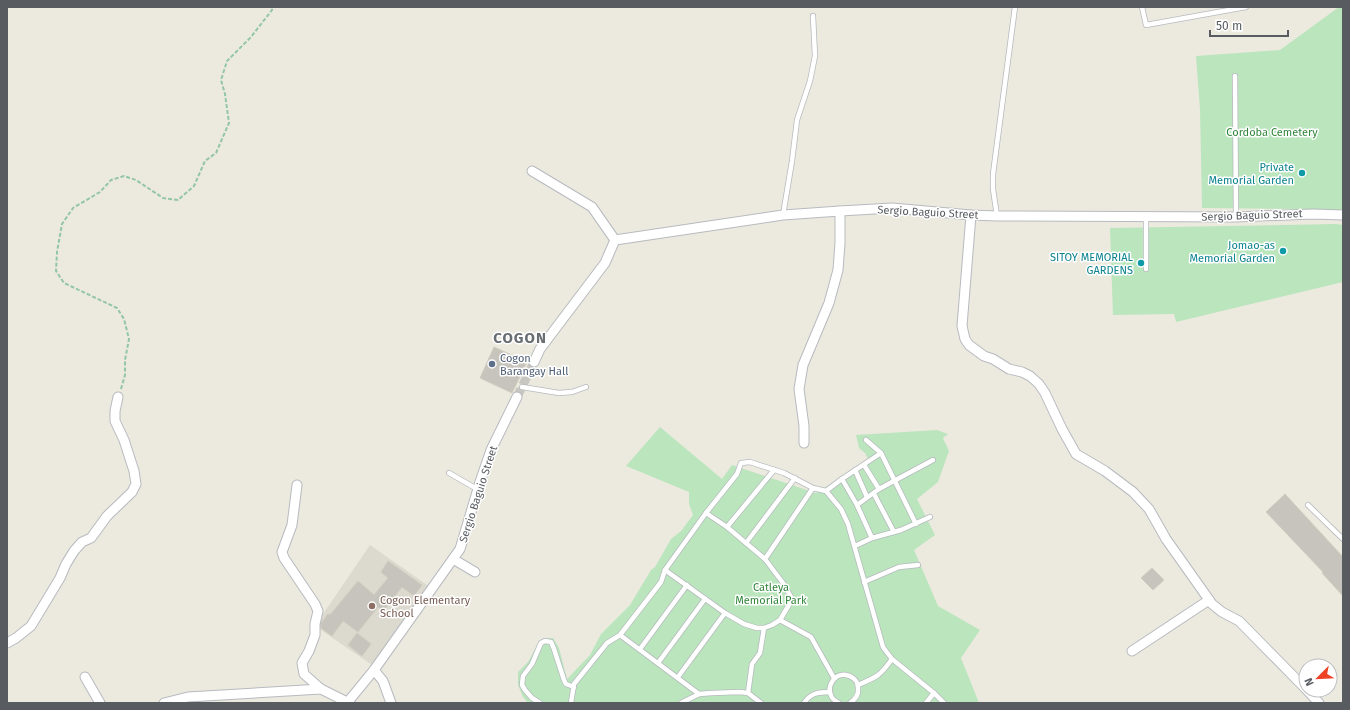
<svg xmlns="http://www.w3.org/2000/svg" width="1350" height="710" viewBox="0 0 1350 710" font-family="'Fira Sans',sans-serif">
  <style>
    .education { fill: #dcd9ce }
    .green { fill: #bae5bd }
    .building { fill: #c7c4bd; stroke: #d1ccbe }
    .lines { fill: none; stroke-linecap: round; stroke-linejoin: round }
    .street-tunnel { stroke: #c7c6c0; stroke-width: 9; stroke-dasharray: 9 4.5; stroke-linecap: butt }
    .lane-casing { stroke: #b7babf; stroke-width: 6 }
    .street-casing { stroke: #b7babf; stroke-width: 11 }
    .path { stroke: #93c6a5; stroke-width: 2; stroke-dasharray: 4 2; stroke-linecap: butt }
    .lane { stroke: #fff; stroke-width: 4.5 }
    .street { stroke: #fff; stroke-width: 9 }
    .culture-dot { fill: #0f9aa8; stroke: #fff; stroke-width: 1.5 }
    .service-dot { fill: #5c6f8a; stroke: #fff; stroke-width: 1.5 }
    .education-dot { fill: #8d6e63; stroke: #fff; stroke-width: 1.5 }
    .labels { text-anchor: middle; stroke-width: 3; stroke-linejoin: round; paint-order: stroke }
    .park-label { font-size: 11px; fill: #33863c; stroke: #fff }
    .culture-label { font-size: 11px; fill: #0d838f; stroke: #fff; text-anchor: end }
    .street-label { font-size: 11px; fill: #585c61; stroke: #fff }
    .service-label { font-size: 11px; fill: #4e5e75; stroke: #fff; text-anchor: start }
    .education-label { font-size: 11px; fill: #785e54; stroke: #fff; text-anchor: start }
    .district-label { font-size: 15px; font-weight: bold; letter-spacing: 1px; fill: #696e73; stroke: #fff }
  </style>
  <rect width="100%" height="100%" fill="#eceadf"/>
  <path class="education" d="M370,545L430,587L375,667L315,626Z"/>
  <g class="green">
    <path d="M1339,7H1343V212L1293,209L1202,208L1200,109L1196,56L1280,50Z"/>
    <path d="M1336,224L1343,225V282L1176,322L1174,314L1113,315L1110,228Z"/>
    <path d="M660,427L722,479L732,465L816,493L864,464L868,459L865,453L859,448L856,435L937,430L948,434L943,438L949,451L938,482L917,499L935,535L914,550L938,606L980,630L961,658L979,703H528L523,697L518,685V672L528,662L539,642L544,638H553L559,648L567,679L590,655L601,634L630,605L651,570L655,567L671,539L681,531L693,515L689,504V492L626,466Z"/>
  </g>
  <g class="building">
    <path d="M494,347L527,362L512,393L480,378Z"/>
    <path d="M1285,494L1343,557V596L1322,573L1323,572L1266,512Z"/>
    <path d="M388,561L422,585L414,596L402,587L383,611L378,607L358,632L343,621L332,636L321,628V623L328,614L330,615L358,581L374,595L388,578L381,572Z"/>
    <path d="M1152,568L1164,580L1153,590L1141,578Z"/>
    <path d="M357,633L371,644L362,656L348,645Z"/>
  </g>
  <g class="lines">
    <path class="street-tunnel" d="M517,397L534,362"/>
    <defs>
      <g id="lane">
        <path d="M1142,7L1146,25L1246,7"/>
        <path d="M1235,76L1236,217"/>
        <path d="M783,215L792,161L797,120L810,81L815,56L813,16"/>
        <path d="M997,216L993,189V174L1015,7"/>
        <path d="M1146,217V269"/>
        <path d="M522,387L559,393L572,392L586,387"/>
        <path d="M866,440L881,453L916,524"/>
        <path d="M864,465L879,489"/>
        <path d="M855,470L867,497"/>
        <path d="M449,473L477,489"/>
        <path d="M842,479L857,505L872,538"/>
        <path d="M826,491L842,479L881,453"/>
        <path d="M874,494L894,532"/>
        <path d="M857,505L879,489L933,460"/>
        <path d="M1308,505L1343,539"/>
        <path d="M727,527L774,470"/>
        <path d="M746,543L795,478"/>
        <path d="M855,546L872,538L901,530L930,517"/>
        <path d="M765,559L813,488"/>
        <path d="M665,570L725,613L744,624L757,628H764L772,625L780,620L790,603L791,597L783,583L765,559L727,527L706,513"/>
        <path d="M864,582L899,567L918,565"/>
        <path d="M780,620L811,637L834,678"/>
        <path d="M620,635L699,694"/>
        <path d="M640,649L687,585"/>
        <path d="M658,663L705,599"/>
        <path d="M678,677L725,613"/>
        <path d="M858,685C877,677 880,676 892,659"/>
        <path d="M748,693L752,664L760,653L764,628"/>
        <path d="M540,703L532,698L525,690L522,685L523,676L532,664L541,643L545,641L551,642L554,649L564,680L566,684L574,687"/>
        <path d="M571,703L574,684L607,643L620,635L661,582L665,570L706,513L737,474L741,463L750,462L784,473L813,488L826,491L841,509L848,524L883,647L892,659L934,693L944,703"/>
        <path d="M681,703L699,694L712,693L740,692L748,693L761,703"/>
        <path d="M804,703C811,693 818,692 830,692"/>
        <path d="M839,703C819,694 835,665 853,678C856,680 858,684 858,688C859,695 856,699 850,703"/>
        <path d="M926,703L934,693"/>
      </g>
      <g id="street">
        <path d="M532,171L592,207L615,240"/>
        <path d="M971,215L962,326L965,339L969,345L984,356L993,359L1009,369L1022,372L1030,376L1039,384L1045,393L1062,429L1076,454L1105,471L1133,492L1149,509L1166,539L1212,604L1222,612L1239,621L1306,689"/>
        <path d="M615,240L783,215L840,211L892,208L971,215L997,216L1236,217L1313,214L1343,215"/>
        <path d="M534,362L540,349L605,263L615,240"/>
        <path d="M804,443V426L799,389L803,365L829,303L838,270L840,243V211"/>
        <path d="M297,485L292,525L282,552L284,558L315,604L318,611L315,624V635L309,651L302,663L304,674L321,689"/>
        <path d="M453,559L475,572"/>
        <path d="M7,643L16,638L31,626L60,578L66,564L74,551L82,542L91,538L107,516L132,492L136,484L134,471L124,440L115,421V411L118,397"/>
        <path d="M1132,651L1209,600"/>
        <path d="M374,670L383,681L391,703"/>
        <path d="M85,677L100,703"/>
        <path d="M1307,690L1319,703"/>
        <path d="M164,703L188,697L321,689L347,702"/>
        <path d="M347,703L374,670L460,549L480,482L491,450L517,397"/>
      </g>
    </defs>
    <use href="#lane" class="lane-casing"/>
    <use href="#street" class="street-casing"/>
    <path class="path" d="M121,389L125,375V360L129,339L124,319L117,308L64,283L56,271L57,252L62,224L73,208L100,192L111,180L124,176L136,180L163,198L178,200L194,186L205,161L216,153L229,123L225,94L221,80L227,61L251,37L272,10V7"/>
    <use href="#lane" class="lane"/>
    <use href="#street" class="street"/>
  </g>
  <g class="culture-dot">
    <circle cx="1302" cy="173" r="4"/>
    <circle cx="1283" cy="251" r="4"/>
    <circle cx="1141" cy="263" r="4"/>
  </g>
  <circle class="service-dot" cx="492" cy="364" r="4"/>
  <circle class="education-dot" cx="372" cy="606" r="4"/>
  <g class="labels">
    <g class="park-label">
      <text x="1272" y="136">Cordoba Cemetery</text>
      <text x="771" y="591">Catleya<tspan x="771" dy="13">Memorial Park</tspan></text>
    </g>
    <g class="culture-label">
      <text x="1294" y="171">Private<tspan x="1294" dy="13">Memorial Garden</tspan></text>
      <text x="1275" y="249">Jomao-as<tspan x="1275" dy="13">Memorial Garden</tspan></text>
      <text x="1133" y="261">SITOY MEMORIAL<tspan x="1133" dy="13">GARDENS</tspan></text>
    </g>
    <g class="street-label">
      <text transform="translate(928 212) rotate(3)" y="4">Sergio Baguio Street</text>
      <text transform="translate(1252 215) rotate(-2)" y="4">Sergio Baguio Street</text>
      <text transform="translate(478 494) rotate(-72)" y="4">Sergio Baguio Street</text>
    </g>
    <g class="service-label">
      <text x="500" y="362">Cogon<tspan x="500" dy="13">Barangay Hall</tspan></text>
    </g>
    <g class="education-label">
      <text x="380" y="604">Cogon Elementary<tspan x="380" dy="13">School</tspan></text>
    </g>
    <g class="district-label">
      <text x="520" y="343">COGON</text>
    </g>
  </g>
  <rect width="1350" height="710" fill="none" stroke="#585c61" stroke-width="16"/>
  <g transform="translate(1318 678) rotate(246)"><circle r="19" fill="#ffffff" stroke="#bcbec0"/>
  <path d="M0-3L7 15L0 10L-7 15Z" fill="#ed4225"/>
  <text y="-6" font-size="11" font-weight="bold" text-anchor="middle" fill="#585c61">N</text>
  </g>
  <path d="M1210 30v6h78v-6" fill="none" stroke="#585c61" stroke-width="2"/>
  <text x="1216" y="30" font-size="12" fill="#585c61" stroke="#ffffff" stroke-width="3" paint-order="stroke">50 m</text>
</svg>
